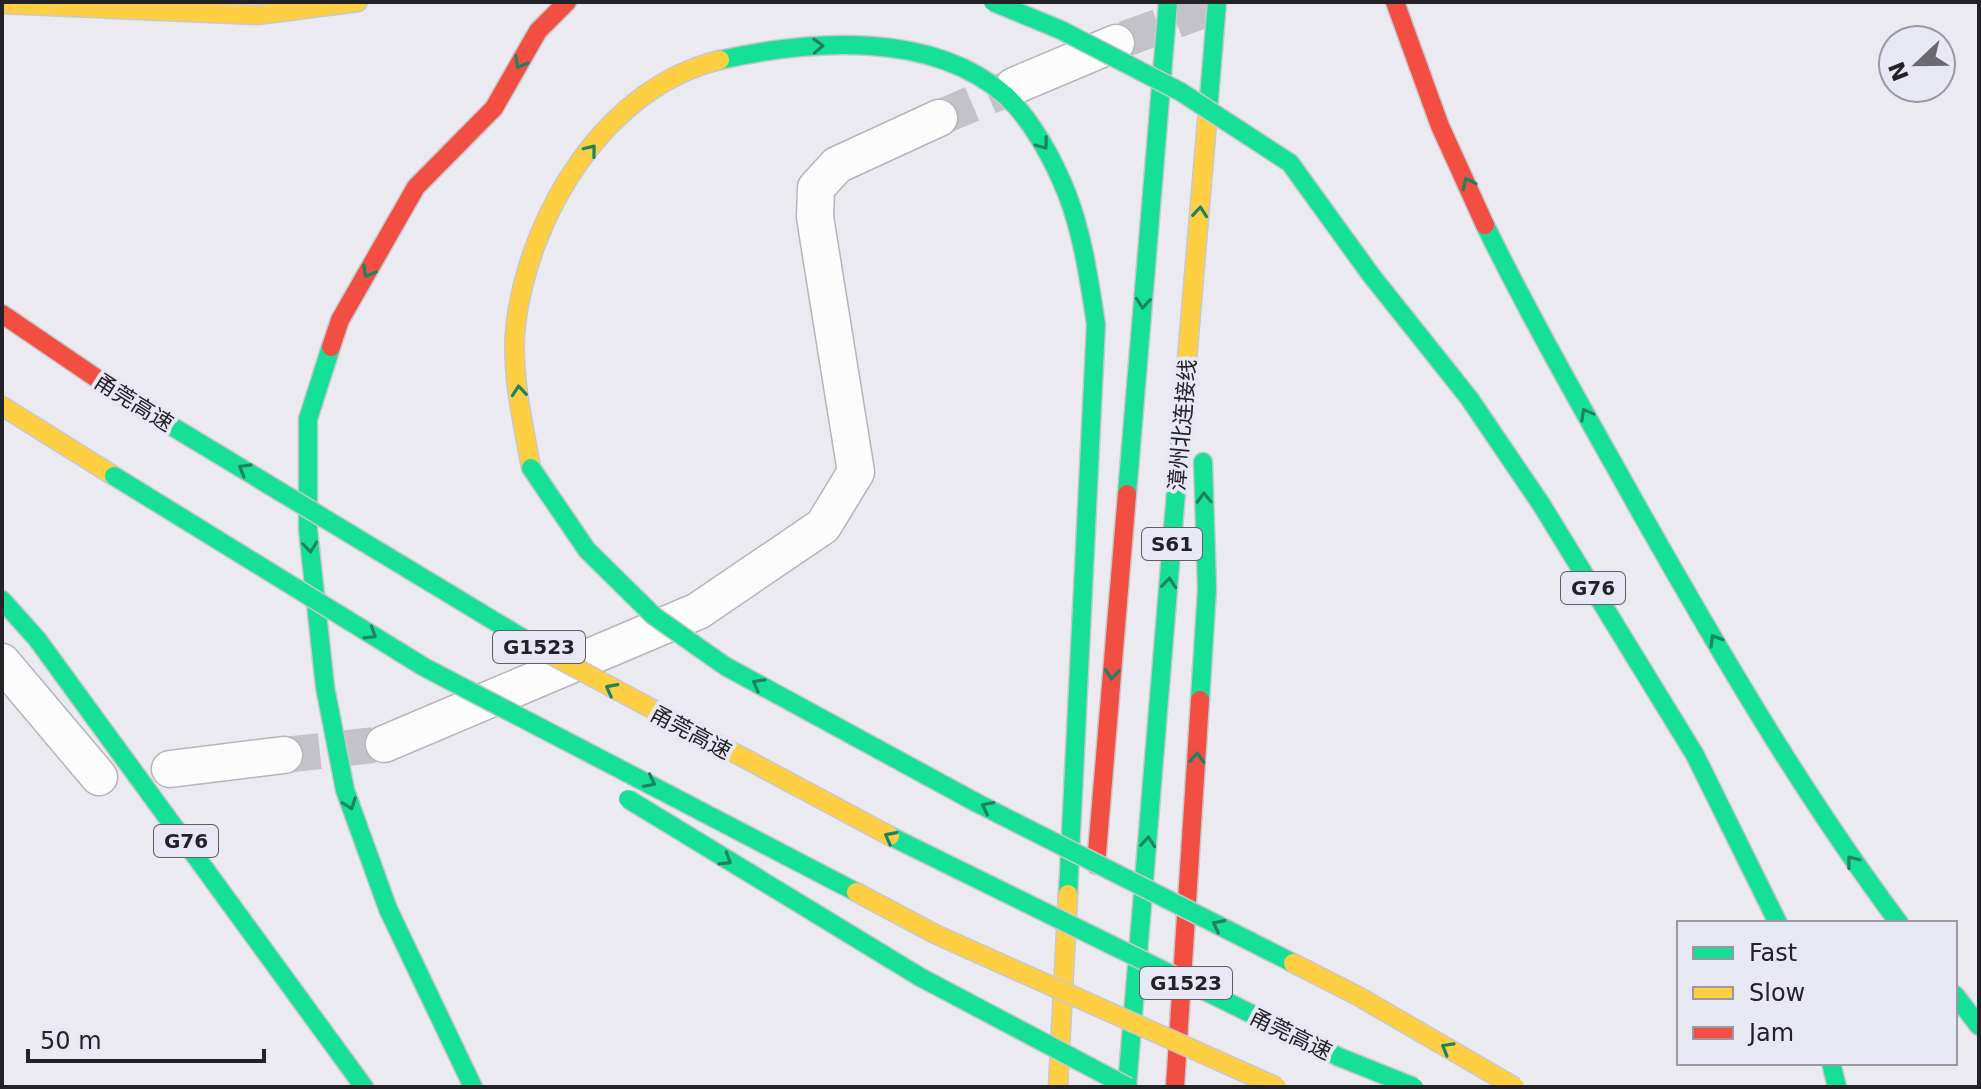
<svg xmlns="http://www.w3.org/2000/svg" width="1981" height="1089" viewBox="0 0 1981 1089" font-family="'DejaVu Sans','Noto Sans SC',sans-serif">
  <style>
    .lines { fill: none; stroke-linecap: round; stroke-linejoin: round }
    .street-tunnel { stroke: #c3c2c9; stroke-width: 36; stroke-dasharray: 36 18; stroke-linecap: butt }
    .street-casing { stroke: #b5b4b9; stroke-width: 39 }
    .fast-casing { stroke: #c8c8cb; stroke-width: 21 }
    .slow-casing { stroke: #c8c8cb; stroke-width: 21 }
    .jam-casing { stroke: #c8c8cb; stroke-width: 21 }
    .street { stroke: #fcfcfd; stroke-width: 36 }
    .fast { stroke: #16e098; stroke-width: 18 }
    .slow { stroke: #ffcf43; stroke-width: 18 }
    .jam { stroke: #f24e42; stroke-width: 18 }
    .fast-bridge-casing { stroke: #c8c8cb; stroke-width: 21; stroke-linecap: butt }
    .slow-bridge-casing { stroke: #c8c8cb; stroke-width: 21; stroke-linecap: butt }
    .fast-bridge { stroke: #16e098; stroke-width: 18 }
    .slow-bridge { stroke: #ffcf43; stroke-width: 18 }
    .oneway { stroke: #1c8260 }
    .labels { text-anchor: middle; stroke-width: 8; stroke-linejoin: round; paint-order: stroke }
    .shield { fill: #e8e7f4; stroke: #5e5e64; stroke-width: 2 }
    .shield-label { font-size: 20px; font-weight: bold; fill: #232327 }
    .street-label { font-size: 22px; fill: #232327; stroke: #e8e7f4 }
  </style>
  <rect width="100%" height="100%" fill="#ebeaf1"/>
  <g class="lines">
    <g class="street-tunnel">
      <path d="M1125,39L1225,2"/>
      <path d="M939,118L1014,86"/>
      <path d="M284,755L384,744"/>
    </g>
    <defs>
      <g id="street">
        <path d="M1014,86L1116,43"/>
        <path d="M2,662L99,777"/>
        <path d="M384,744L698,611L823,526L856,472L815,217L816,188L837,165L939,118"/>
        <path d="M170,769L284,755"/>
      </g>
      <g id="fast">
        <path d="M720,60C809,40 932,30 1006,96C1032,120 1054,161 1067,194C1083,235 1089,280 1096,324L1068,894"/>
        <path d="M1208,110L1217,2"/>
        <path d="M1485,225C1533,323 1588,418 1641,513C1721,654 1802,793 1899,923"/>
        <path d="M1371,275L1469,398L1541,504L1695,755L1778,923"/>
        <path d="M331,347L308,419V530L325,687L345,790L388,909L473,1087"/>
        <path d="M1127,494L1168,2"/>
        <path d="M2,600L37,639L364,1087"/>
        <path d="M1200,700L1207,589L1203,462"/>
        <path d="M1955,995L1979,1026"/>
        <path d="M1831,1063L1837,1087"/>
        <path d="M1127,1087L1186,371"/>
      </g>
      <g id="slow">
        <path d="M2,4L257,15L358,2"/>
        <path d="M1186,371L1208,110"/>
        <path d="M2,406L114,476"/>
        <path d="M531,468C523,421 510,371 516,323C530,213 606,87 720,60"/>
        <path d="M1058,1087L1068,894"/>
      </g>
      <g id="jam">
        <path d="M1395,2L1440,126L1485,225"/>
        <path d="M2,314L130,401"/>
        <path d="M331,347L340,320L416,187L494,108L538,31L567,2"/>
        <path d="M1096,865L1127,494"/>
        <path d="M1175,1087L1200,700"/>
      </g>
    </defs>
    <use href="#street" class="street-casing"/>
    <use href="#fast" class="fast-casing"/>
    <use href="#slow" class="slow-casing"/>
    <use href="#jam" class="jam-casing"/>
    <use href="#street" class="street"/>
    <use href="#fast" class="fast"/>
    <use href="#slow" class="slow"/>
    <use href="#jam" class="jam"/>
    <defs>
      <g id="fast-bridge">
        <path d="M993,2L1061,30L1181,92L1290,163L1371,275"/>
        <path d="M130,401L544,651"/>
        <path d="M531,468L587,550L654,616L725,666L977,803L1293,963"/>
        <path d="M114,476L424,667L856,892"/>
        <path d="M628,799L920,977L1128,1087"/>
        <path d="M890,836L1339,1057L1414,1087"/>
      </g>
      <g id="slow-bridge">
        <path d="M544,651L890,836"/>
        <path d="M856,892L935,934L1277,1087"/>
        <path d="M1293,963L1358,996L1515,1087"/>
      </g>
    </defs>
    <use href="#fast-bridge" class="fast-bridge-casing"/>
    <use href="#slow-bridge" class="slow-bridge-casing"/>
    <use href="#fast-bridge" class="fast-bridge"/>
    <use href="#slow-bridge" class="slow-bridge"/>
  </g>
  <defs><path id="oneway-chevron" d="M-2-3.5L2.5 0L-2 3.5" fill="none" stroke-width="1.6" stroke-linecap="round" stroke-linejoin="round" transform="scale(2)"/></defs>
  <g class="oneway">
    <use href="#oneway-chevron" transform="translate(818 46) rotate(-2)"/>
    <use href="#oneway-chevron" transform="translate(520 63) rotate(120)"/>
    <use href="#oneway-chevron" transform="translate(1043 144) rotate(53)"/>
    <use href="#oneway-chevron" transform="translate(591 150) rotate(-51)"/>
    <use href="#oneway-chevron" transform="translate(1468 183) rotate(-115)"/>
    <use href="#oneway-chevron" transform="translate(1200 212) rotate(-85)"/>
    <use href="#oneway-chevron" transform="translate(368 272) rotate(120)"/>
    <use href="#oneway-chevron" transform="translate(1143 303) rotate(95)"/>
    <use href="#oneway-chevron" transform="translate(519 391) rotate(-95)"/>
    <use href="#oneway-chevron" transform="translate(1586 414) rotate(-119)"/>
    <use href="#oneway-chevron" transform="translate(244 469) rotate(-150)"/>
    <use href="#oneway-chevron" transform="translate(1204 498) rotate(-92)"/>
    <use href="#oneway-chevron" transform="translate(310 547) rotate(84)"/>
    <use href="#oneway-chevron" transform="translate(1169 583) rotate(-85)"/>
    <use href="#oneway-chevron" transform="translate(371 634) rotate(32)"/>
    <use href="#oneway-chevron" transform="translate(1715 640) rotate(-121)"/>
    <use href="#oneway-chevron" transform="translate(1112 674) rotate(95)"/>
    <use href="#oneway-chevron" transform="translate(758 684) rotate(-151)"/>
    <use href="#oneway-chevron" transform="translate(611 689) rotate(-152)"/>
    <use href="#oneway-chevron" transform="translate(1197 758) rotate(-87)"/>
    <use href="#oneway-chevron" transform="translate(650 782) rotate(27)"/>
    <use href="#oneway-chevron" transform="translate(350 804) rotate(70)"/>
    <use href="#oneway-chevron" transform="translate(987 807) rotate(-153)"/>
    <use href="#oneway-chevron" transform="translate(890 837) rotate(-152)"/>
    <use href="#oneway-chevron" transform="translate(1148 842) rotate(-85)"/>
    <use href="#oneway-chevron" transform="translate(726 860) rotate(31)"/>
    <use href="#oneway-chevron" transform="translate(1852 861) rotate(-128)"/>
    <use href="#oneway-chevron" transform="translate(1218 925) rotate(-153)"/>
    <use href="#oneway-chevron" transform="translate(1447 1048) rotate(-150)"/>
  </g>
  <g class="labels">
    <g class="shield">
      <rect x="1142" y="528" width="60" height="32" rx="6"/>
      <rect x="1561" y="572" width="64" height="32" rx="6"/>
      <rect x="493" y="631" width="92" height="32" rx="6"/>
      <rect x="154" y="825" width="64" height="32" rx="6"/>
      <rect x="1140" y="967" width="92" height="32" rx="6"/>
    </g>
    <g class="shield-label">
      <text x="1172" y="551">S61</text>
      <text x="1593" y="595">G76</text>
      <text x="539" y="654">G1523</text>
      <text x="186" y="848">G76</text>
      <text x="1186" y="990">G1523</text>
    </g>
    <g class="street-label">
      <text transform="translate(134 402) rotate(32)" y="8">甬莞高速</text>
      <text transform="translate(1182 425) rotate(-85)" y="8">漳州北连接线</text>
      <text transform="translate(691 732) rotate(28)" y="8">甬莞高速</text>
      <text transform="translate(1291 1034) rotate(26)" y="8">甬莞高速</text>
    </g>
  </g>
  <rect width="1981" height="1089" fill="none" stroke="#232327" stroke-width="8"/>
  <rect x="1677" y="921" width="280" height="144" fill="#e8e7f4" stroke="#9999a2" stroke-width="2"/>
  <rect x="1693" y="947" width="40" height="12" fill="#16e098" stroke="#9999a2" stroke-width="2"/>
  <text x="1749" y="961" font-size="24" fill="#232327">Fast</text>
  <rect x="1693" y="987" width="40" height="12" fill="#ffcf43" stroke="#9999a2" stroke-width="2"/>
  <text x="1749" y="1001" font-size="24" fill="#232327">Slow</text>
  <rect x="1693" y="1027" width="40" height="12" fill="#f24e42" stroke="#9999a2" stroke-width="2"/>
  <text x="1749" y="1041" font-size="24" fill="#232327">Jam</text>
  <g transform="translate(1917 64) rotate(248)"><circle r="38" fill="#e8e7f4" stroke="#9999a2" stroke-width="2"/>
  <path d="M0-6L14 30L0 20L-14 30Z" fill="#69696e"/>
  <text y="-12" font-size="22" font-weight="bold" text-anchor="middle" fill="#232327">N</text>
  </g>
  <path d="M28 1049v12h236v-12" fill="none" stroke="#232327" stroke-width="4"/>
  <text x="40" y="1049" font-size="24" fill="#232327" stroke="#e8e7f4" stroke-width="6" paint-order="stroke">50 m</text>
</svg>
